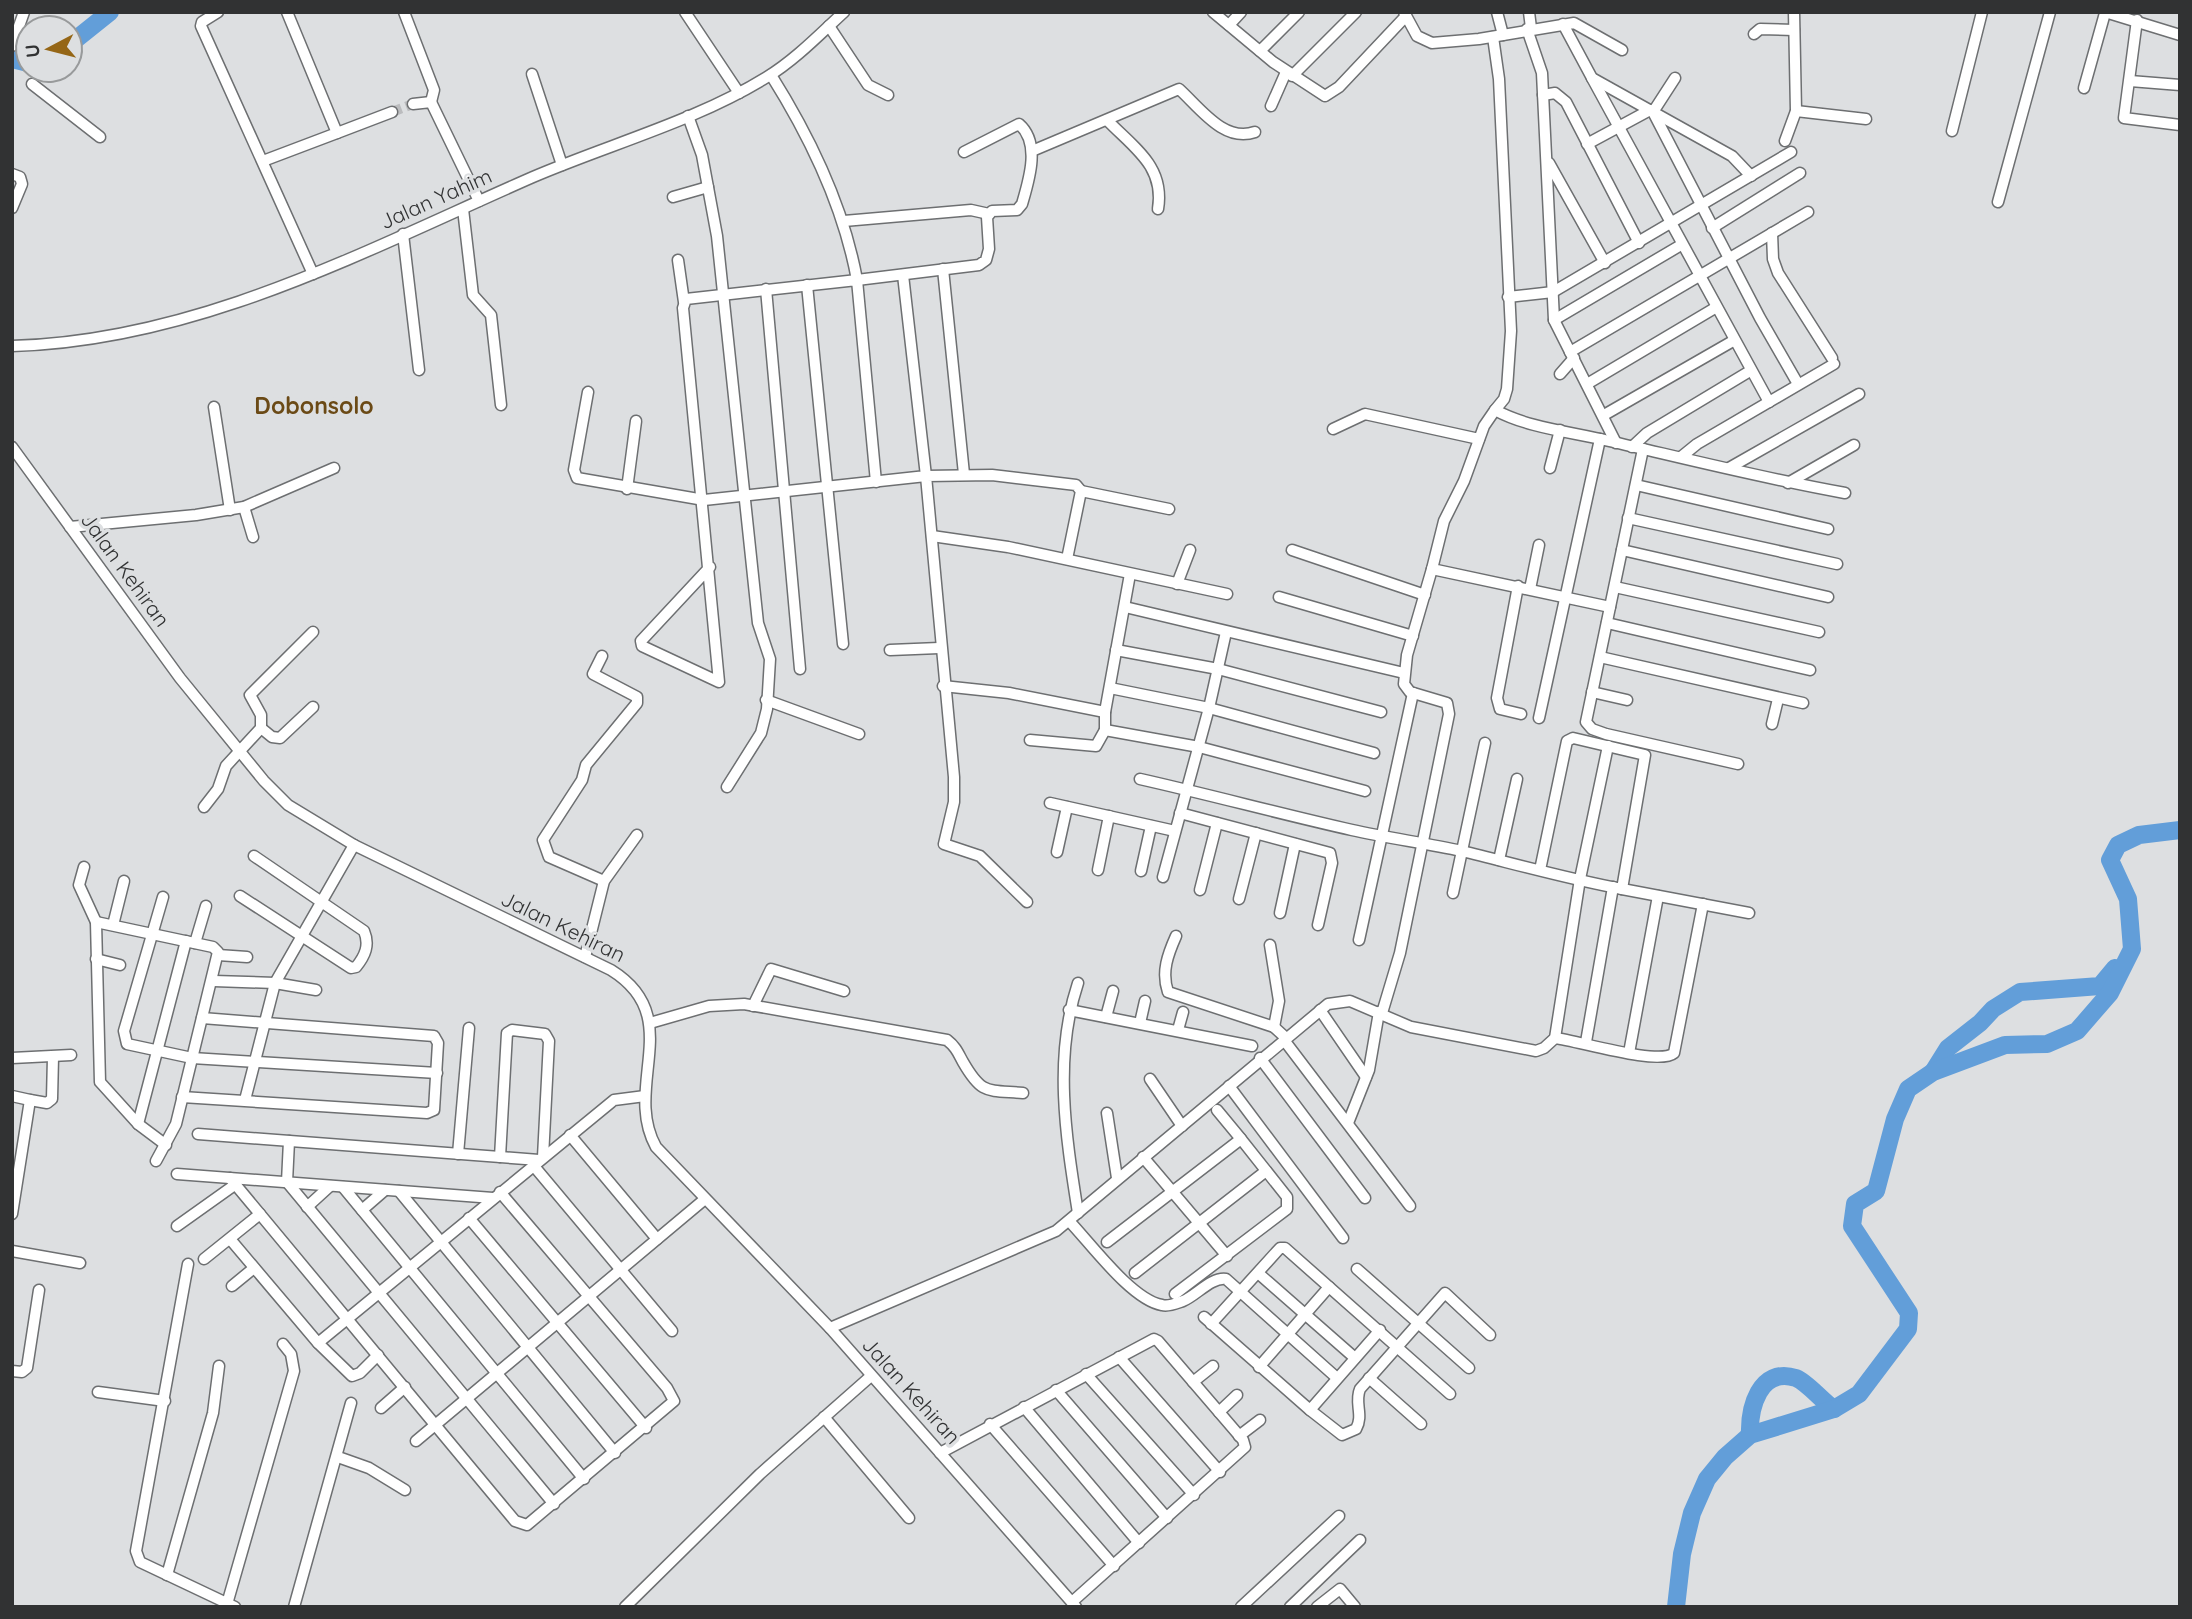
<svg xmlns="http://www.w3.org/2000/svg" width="2192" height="1619" viewBox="0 0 2192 1619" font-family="Quicksand,sans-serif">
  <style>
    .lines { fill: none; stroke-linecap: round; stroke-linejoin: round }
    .river { stroke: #629ed9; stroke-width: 18 }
    .minor-tunnel { stroke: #bbbcbe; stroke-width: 10; stroke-dasharray: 10 5; stroke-linecap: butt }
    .minor-casing { stroke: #6d6f71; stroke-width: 13 }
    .minor { stroke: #fff; stroke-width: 10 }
    .labels { text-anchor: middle; stroke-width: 7; stroke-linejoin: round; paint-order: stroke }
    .street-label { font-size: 21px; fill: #313233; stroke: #dddfe1 }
    .neighbourhood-label { font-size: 23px; font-weight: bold; fill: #6b4a16; stroke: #dddfe1 }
  </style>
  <rect width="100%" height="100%" fill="#dddfe1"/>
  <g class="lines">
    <g class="river">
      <path d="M70,44L110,12"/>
      <path d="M12,59L28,63"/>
      <path d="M1933,1072L1948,1048L1980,1023L1993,1009L2020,992L2100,986L2115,968"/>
      <path d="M1750,1435C1749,1409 1759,1366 1796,1378C1808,1383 1822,1401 1834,1409"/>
      <path d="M1676,1607L1682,1554L1692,1513L1707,1479L1725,1457L1750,1435L1834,1409L1859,1394L1908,1329L1909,1313L1852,1226L1855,1204L1876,1191L1895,1119L1908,1089L1933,1072L2005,1045L2047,1044L2077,1031L2110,993L2132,949L2128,899L2110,860L2118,845L2139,835L2180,830"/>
    </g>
    <path class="minor-tunnel" d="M392,112L413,104"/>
    <defs>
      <g id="minor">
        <path d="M218,12L202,22L201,26L313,274"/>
        <path d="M404,12L434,90L431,102"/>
        <path d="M685,12L739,93"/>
        <path d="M1213,12L1273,62L1325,96L1339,87L1406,16"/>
        <path d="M1404,12L1417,36L1432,43L1479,39L1574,23L1622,50"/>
        <path d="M1497,12L1503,35"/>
        <path d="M1529,12L1531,28"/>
        <path d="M2105,12L2180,35"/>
        <path d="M2137,20L2124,118L2180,125"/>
        <path d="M1563,24L1592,78L1732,156L1751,176"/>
        <path d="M1229,25L1241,12"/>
        <path d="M829,26L868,85L888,95"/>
        <path d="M1527,29L1542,73L1554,320L1616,443"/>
        <path d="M1754,34L1760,29L1794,30"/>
        <path d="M1493,37L1499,79L1511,331L1507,389L1504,399L1495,410C1528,428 1572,432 1609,441C1687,459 1766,479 1845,493"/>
        <path d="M12,46L24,12"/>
        <path d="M1260,51L1299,12"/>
        <path d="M532,74L562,165"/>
        <path d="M771,75C810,137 844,208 857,280L979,265L986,260L989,249L987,217L992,211L1017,210L1022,204C1029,180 1041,143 1019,124L964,152"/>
        <path d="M1292,76L1356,12"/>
        <path d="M1592,78L1769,402"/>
        <path d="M1675,78L1653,112L1760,318L1798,384"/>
        <path d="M2130,81L2180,85"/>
        <path d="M32,84L100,137"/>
        <path d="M2084,88L2105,13"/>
        <path d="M1543,95L1555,93L1566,102L1639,243"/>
        <path d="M413,104L431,102L479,201"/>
        <path d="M1271,106L1286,72"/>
        <path d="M1796,111L1866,119"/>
        <path d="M688,116L702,155L717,236L758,623L770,659L767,709L761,733L727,787"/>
        <path d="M1107,120C1134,148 1165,166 1158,209"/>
        <path d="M1952,131L1982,12"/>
        <path d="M337,133L392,112"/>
        <path d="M1785,141L1796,111L1794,12"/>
        <path d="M1587,144L1650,110"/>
        <path d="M1032,151L1179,89C1200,108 1224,143 1255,132"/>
        <path d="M263,161L337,133L287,12"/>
        <path d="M1549,163L1605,263"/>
        <path d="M12,174L20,177L22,184L12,208"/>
        <path d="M673,197L708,187"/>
        <path d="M1998,202L2050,12"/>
        <path d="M463,209L473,295L491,315L501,405"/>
        <path d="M844,221L971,210L989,214"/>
        <path d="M1712,228L1800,173"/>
        <path d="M1772,233L1773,259L1778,273L1832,358"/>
        <path d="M403,234L419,370"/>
        <path d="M678,260L684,302"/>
        <path d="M943,269L964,474"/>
        <path d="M807,285L843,644"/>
        <path d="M766,289L800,669"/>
        <path d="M1508,297L1553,292L1791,152"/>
        <path d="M1554,320L1681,245"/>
        <path d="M12,346C198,341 366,250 533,177C610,144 696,121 767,77C795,60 820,34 844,12"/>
        <path d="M1570,352L1808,212"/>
        <path d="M1560,374L1574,358"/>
        <path d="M1587,384L1715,308"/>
        <path d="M588,392L574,470L577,478L704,500L926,476L903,275"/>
        <path d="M214,407L230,510"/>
        <path d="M1495,410L1484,426L1464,481L1444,521L1432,569L1610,607"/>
        <path d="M1604,415L1733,341"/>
        <path d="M1333,429L1365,414L1479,439"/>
        <path d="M12,447L180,678L264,781L288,805L354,845L611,970C687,1017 622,1086 656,1147L830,1328L1076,1607"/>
        <path d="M1632,447L1647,433L1750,371"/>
        <path d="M1643,449L1586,722L1592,729L1606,734L1738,764"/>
        <path d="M1681,457L1697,444L1834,364"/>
        <path d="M1550,468L1560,430"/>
        <path d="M1729,468L1859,394"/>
        <path d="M1788,483L1854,445"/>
        <path d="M1636,485L1828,529"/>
        <path d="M627,489L636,421"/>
        <path d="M1081,491L1169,509"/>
        <path d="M244,507L253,537"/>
        <path d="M1628,518L1837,564"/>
        <path d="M70,527L196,515L244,507L334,468"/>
        <path d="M932,536L1008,547L1227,594"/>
        <path d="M1292,550L1425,595"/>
        <path d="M1622,550L1828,597"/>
        <path d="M710,567L641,641L642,646L719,682L683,308L686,299L857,280L876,482"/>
        <path d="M1130,574L1105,712V730L1199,747L1365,791"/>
        <path d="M1177,584L1190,550"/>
        <path d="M1518,586L1497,698L1500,709L1521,714"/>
        <path d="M1615,587L1819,632"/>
        <path d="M1530,589L1539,545"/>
        <path d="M1279,597L1413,636"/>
        <path d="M1125,607L1404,673"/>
        <path d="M1607,623L1810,670"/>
        <path d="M890,650L939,648"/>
        <path d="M1116,650L1218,669L1381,712"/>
        <path d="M602,656L593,674L637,697V703L586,765L582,780L543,840L549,857L604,881"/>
        <path d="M1600,657L1803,703"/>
        <path d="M943,686L1009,693L1105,712"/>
        <path d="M1110,688L1209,708L1374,753"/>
        <path d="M1592,692L1627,700"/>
        <path d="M766,700L859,734"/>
        <path d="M1539,718L1600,439"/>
        <path d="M1772,724L1778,699"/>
        <path d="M261,728L272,737L280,738L313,707"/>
        <path d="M1030,740L1096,746L1105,730"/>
        <path d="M1140,779C1211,795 1281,814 1352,830C1388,838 1425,843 1462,851C1515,864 1568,879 1622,889L1645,755L1573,738L1567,741L1540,870"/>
        <path d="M1050,803L1175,831"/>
        <path d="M204,807L218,789L226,766L261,728V715L250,695L313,632"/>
        <path d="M1180,813L1330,853L1332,863L1318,925"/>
        <path d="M1057,852L1067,807"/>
        <path d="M1499,860L1517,779"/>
        <path d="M84,867L79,885L96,922L100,1082L138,1124L166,1145"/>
        <path d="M1098,870L1109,816"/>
        <path d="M1141,871L1151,826"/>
        <path d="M1163,877L1209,708L1226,632"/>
        <path d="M1622,889L1749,913"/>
        <path d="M1200,890L1217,823"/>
        <path d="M1453,893L1485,743"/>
        <path d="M240,896L351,968L356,967C365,956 370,945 364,931L254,856"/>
        <path d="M163,897L124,1031L127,1044L192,1058L437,1073"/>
        <path d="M1239,899L1256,833"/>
        <path d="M1027,902L980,856L944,844L954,802V777L926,476L992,475L1076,485L1081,491L1067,559"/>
        <path d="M1280,913L1295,844"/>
        <path d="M96,922L213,947L218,952L176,1124L156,1161"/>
        <path d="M113,925L124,881"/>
        <path d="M1176,936C1168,954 1161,972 1168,992L1274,1027L1286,1038"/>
        <path d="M1359,940L1413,693"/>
        <path d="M195,943L206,906"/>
        <path d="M1270,945L1279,1001L1274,1027"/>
        <path d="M218,955L247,957"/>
        <path d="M585,957L604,881L637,835"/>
        <path d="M96,959L120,965"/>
        <path d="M214,981L275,983L316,990"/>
        <path d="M1078,983C1053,1058 1066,1137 1078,1213"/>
        <path d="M753,1006L771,969L844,991"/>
        <path d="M1069,1010L1252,1046"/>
        <path d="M1320,1010L1366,1077"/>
        <path d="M1382,1013L1400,953L1449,714L1447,703L1410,692L1404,684L1407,655L1432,569"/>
        <path d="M1106,1017L1113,991"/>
        <path d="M650,1023L709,1006L744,1004L947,1040C956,1047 958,1053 963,1062C982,1095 987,1090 1023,1093"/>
        <path d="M1140,1023L1145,1001"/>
        <path d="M1178,1030L1183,1012"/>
        <path d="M1555,1038C1579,1041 1659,1066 1674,1053L1703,904"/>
        <path d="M1284,1040L1410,1206"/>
        <path d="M1586,1042L1613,887"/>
        <path d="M1629,1053L1658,896"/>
        <path d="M12,1058L71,1055"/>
        <path d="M1260,1058L1365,1198"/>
        <path d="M1150,1079L1182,1126"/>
        <path d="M1229,1086L1343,1238"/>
        <path d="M12,1096L30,1100L12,1214"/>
        <path d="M182,1097L427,1113L434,1110L438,1043L434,1036L202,1018"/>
        <path d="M30,1100L47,1103L52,1099L53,1057"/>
        <path d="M245,1100L275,983L354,845"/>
        <path d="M1107,1113L1117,1178"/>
        <path d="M1348,1123L1369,1070L1379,1012"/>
        <path d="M138,1124L186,941"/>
        <path d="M198,1134L539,1160"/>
        <path d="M570,1135L657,1239"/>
        <path d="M289,1141L287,1182L554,1504"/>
        <path d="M458,1154L469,1028"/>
        <path d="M500,1157L507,1033L512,1030L545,1034L549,1041L543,1157"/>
        <path d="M1143,1157L1227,1256"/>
        <path d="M533,1165L672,1331"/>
        <path d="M177,1174L493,1198"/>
        <path d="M230,1178L515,1521L527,1525L674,1401L667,1388L500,1192"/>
        <path d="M343,1187L584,1479"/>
        <path d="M399,1191L615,1453"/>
        <path d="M307,1207L330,1186"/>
        <path d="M362,1210L385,1190"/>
        <path d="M469,1218L646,1428"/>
        <path d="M1070,1222C1091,1244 1132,1300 1162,1305C1169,1307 1177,1303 1183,1301C1197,1295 1211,1277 1226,1279L1337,1378"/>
        <path d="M177,1226L236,1184"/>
        <path d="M230,1239L318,1343L614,1100L645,1096"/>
        <path d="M1107,1242L1241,1139L1217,1110"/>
        <path d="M12,1251L80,1263"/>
        <path d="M204,1259L260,1214"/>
        <path d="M188,1264L136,1551L140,1562L235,1607"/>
        <path d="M1357,1269L1469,1368"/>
        <path d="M1135,1273L1266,1171"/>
        <path d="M1258,1273L1355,1358"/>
        <path d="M232,1286L254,1268"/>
        <path d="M1175,1294L1287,1209V1197L1241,1139"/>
        <path d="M1204,1317L1310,1410L1380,1330"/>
        <path d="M1211,1324L1280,1248H1285L1450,1394"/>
        <path d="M830,1328L1056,1231L1328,1004L1350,1001L1411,1027L1536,1051L1544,1048L1555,1038L1580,879L1608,746"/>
        <path d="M318,1343L352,1376L360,1373L378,1355"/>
        <path d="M1119,1357L1220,1472"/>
        <path d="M1259,1367L1329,1287"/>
        <path d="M12,1371L22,1372L27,1368L39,1290"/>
        <path d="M1086,1374L1194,1495"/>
        <path d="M1369,1378L1421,1424"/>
        <path d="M1193,1382L1213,1366"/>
        <path d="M1056,1390L1167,1518"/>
        <path d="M98,1392L165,1401"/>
        <path d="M1024,1407L1139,1543"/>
        <path d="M381,1408L405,1387"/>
        <path d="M1310,1410L1342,1435L1356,1429C1364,1415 1354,1403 1360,1389L1445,1293L1490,1335"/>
        <path d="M1219,1412L1237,1395"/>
        <path d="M824,1417L909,1518"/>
        <path d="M990,1424L1114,1566"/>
        <path d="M1239,1436L1260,1420"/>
        <path d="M416,1441L705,1199"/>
        <path d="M940,1453L1154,1339L1158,1341L1243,1440L1245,1447L1072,1602"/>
        <path d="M338,1457L369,1468L405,1490"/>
        <path d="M167,1575L213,1413L219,1366"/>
        <path d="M227,1604L294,1371L291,1354L283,1344"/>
        <path d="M294,1607L351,1403"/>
        <path d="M625,1607L760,1474L871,1376"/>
        <path d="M1241,1607L1339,1516"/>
        <path d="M1290,1607L1360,1540"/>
        <path d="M1317,1607L1340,1589L1355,1607"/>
      </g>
    </defs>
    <use href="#minor" class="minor-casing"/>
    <use href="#minor" class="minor"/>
  </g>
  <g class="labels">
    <g class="street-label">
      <text transform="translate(436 199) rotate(-24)" y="7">Jalan Yahim</text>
      <text transform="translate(125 570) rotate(54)" y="7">Jalan Kehiran</text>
      <text transform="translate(563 927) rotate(26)" y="7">Jalan Kehiran</text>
      <text transform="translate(911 1391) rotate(48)" y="7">Jalan Kehiran</text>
    </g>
    <g class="neighbourhood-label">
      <text x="314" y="414">Dobonsolo</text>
    </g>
  </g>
  <rect width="2192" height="1619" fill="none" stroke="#313233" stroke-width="28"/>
  <g transform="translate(49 49) rotate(263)"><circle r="33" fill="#dddfe1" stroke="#989a9b" stroke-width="2"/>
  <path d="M0-5L12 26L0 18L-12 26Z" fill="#956616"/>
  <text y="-10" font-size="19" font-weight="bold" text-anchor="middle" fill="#313233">U</text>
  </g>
</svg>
